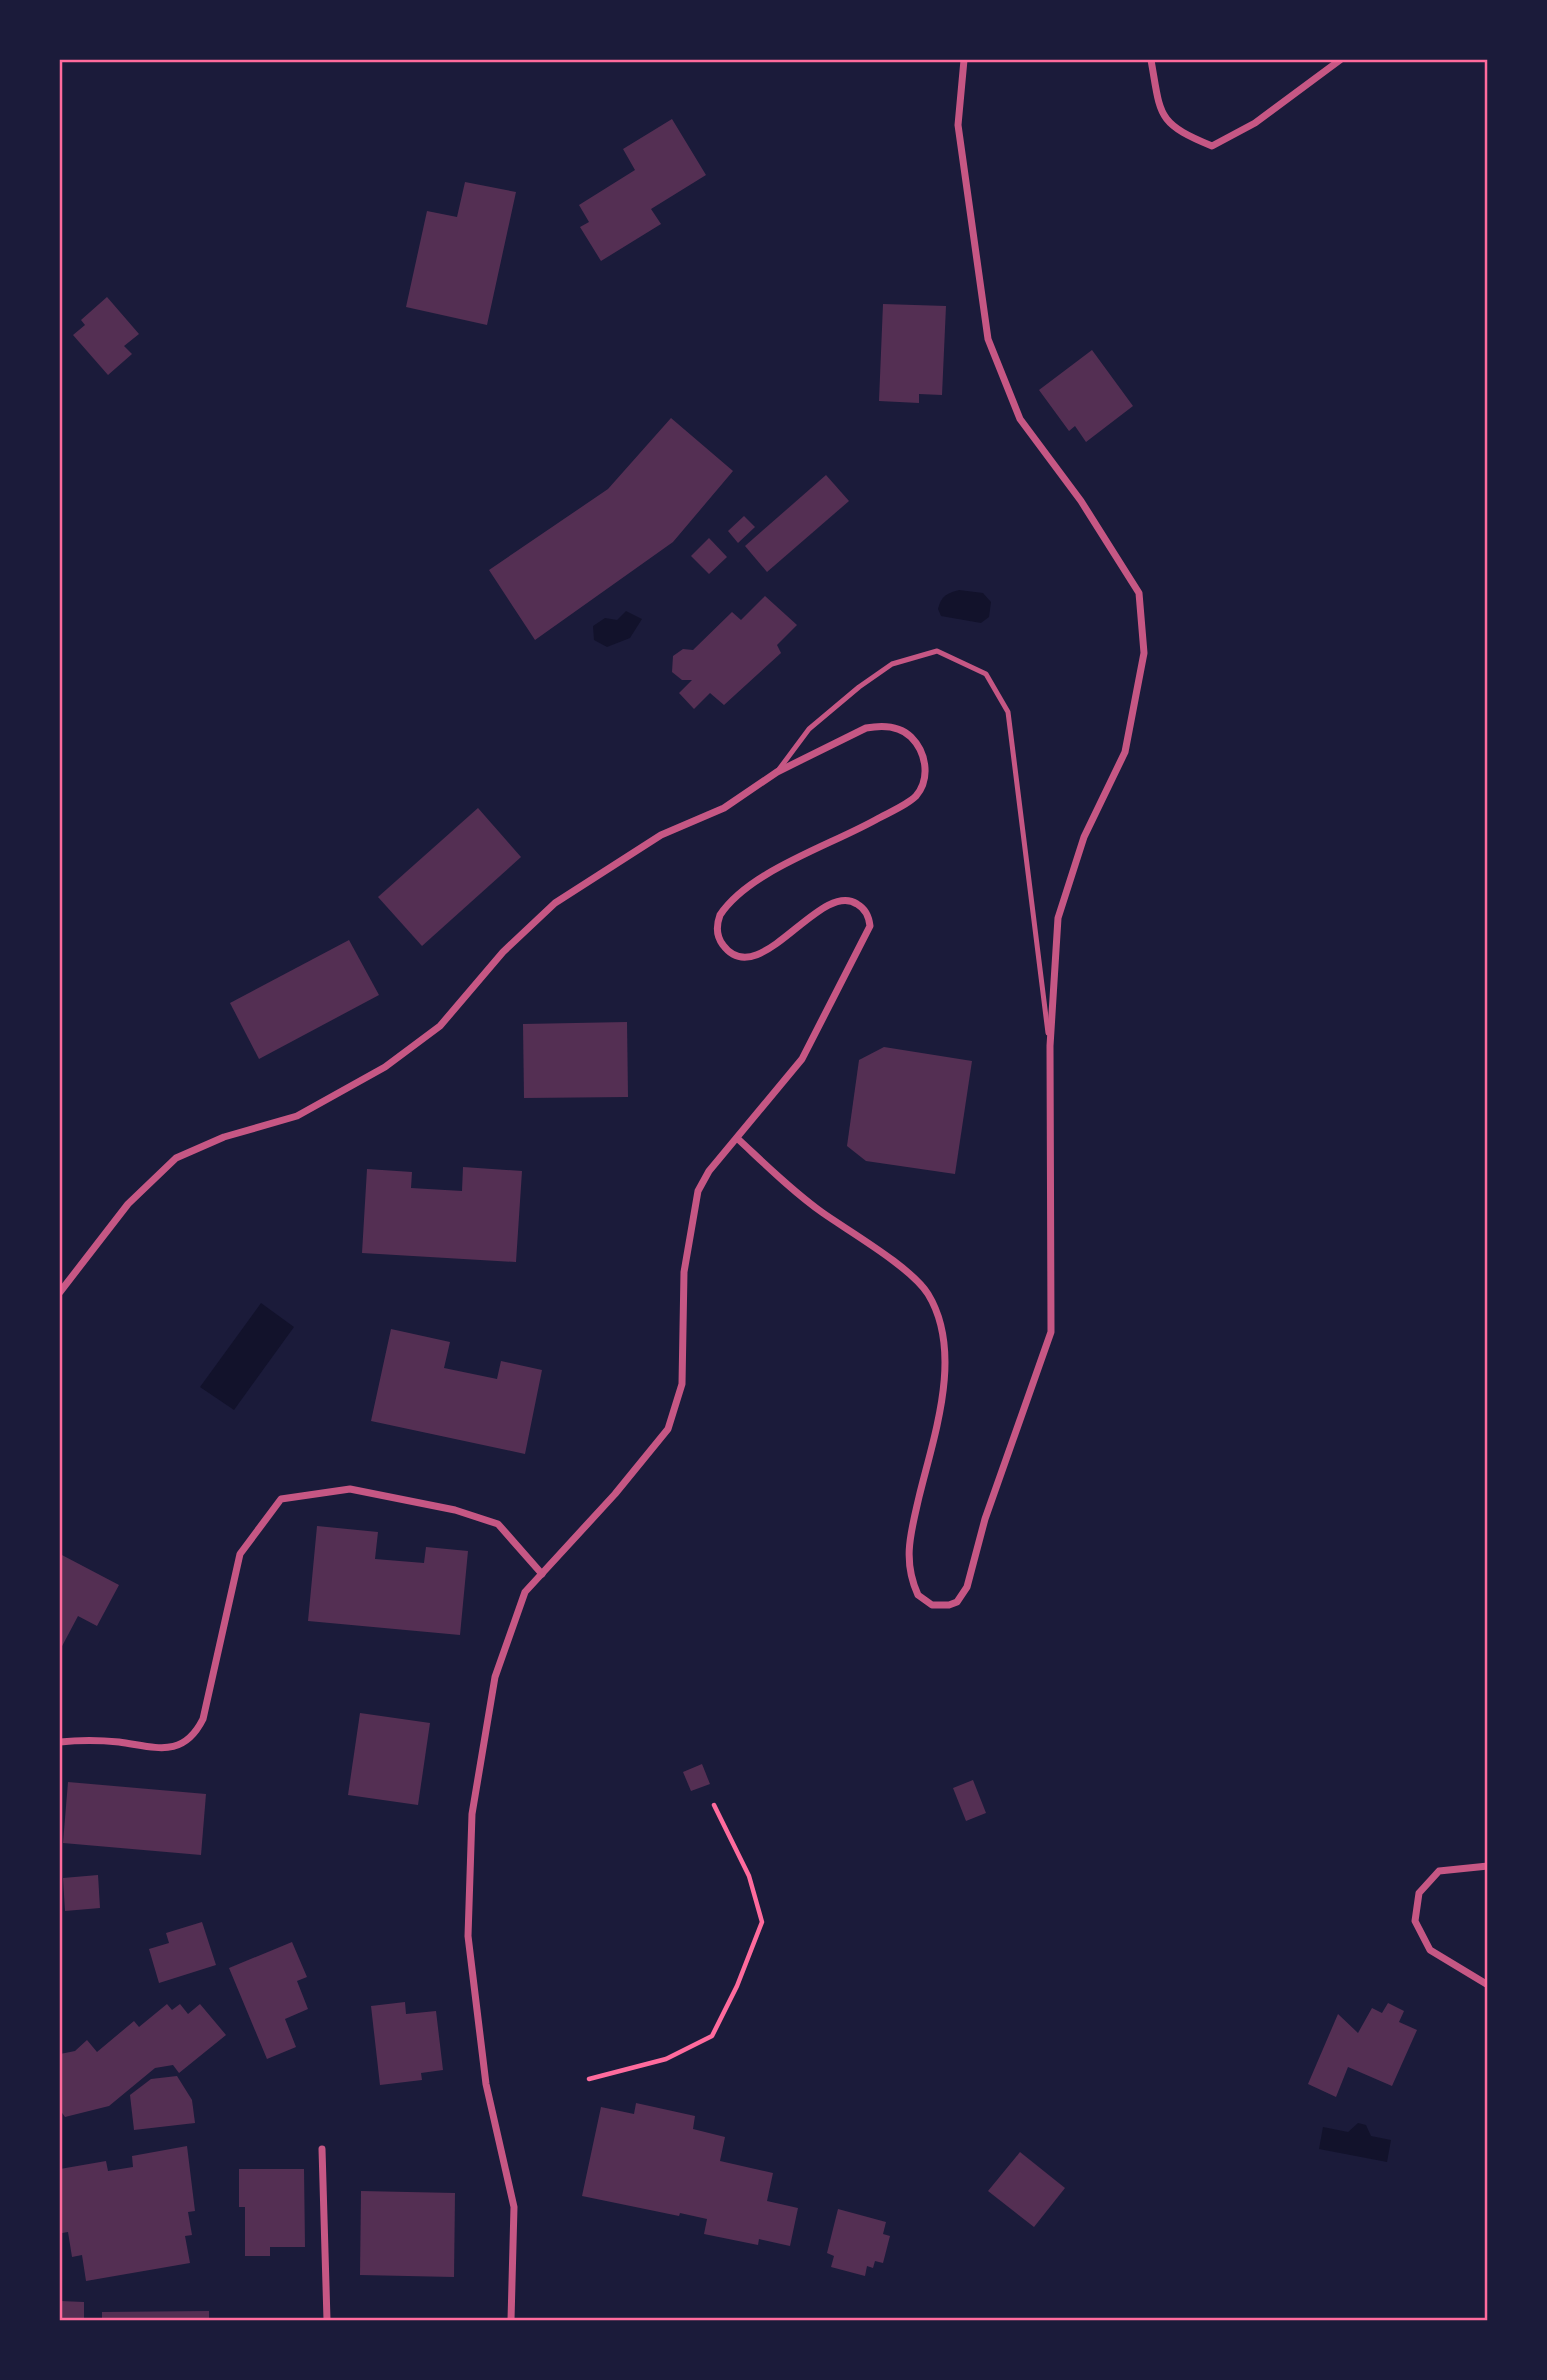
<svg xmlns="http://www.w3.org/2000/svg" width="1547" height="2380" viewBox="0 0 1547 2380" font-family="'Source Sans 3',sans-serif">
  <style>
    .water { fill: #12122b }
    .building { fill: #542f53 }
    .lines { fill: none; stroke-linecap: round; stroke-linejoin: round }
    .path { stroke: #ff6b9d; stroke-width: 4.5 }
    .service { stroke: #c65784; stroke-width: 5 }
    .minor { stroke: #c65784; stroke-width: 7 }
    .neatline { fill: none; stroke: #ff6b9d; stroke-width: 2.5 }
  </style>
  <rect width="100%" height="100%" fill="#1b1b3a"/>
  <g class="water">
    <path d="M959,590L983,593L991,602L989,617L981,623L941,616L938,609C941,596 947,593 959,590Z"/>
    <path d="M626,611L642,619L630,638L607,647L594,640L593,626L605,618L617,620Z"/>
    <path d="M261,1303L294,1327L234,1410L200,1387Z"/>
    <path d="M1358,2123L1366,2125L1371,2136L1391,2140L1387,2162L1319,2149L1323,2127L1348,2132Z"/>
  </g>
  <g class="building">
    <path d="M672,119L706,175L651,209L661,224L601,261L580,227L589,222L579,205L635,170L623,149Z"/>
    <path d="M465,182L516,192L487,325L406,307L427,211L457,217Z"/>
    <path d="M107,297L139,334L124,346L132,354L108,375L73,335L85,325L81,320Z"/>
    <path d="M883,304L946,306L942,395L919,394V403L879,401Z"/>
    <path d="M1092,350L1133,406L1086,442L1075,426L1069,431L1039,390Z"/>
    <path d="M671,418L733,471L673,542L535,640L489,570L608,489Z"/>
    <path d="M826,475L849,501L767,572L745,546Z"/>
    <path d="M744,516L755,527L738,543L728,531Z"/>
    <path d="M709,538L727,557L709,574L691,556Z"/>
    <path d="M765,596L797,625L777,645L781,653L724,705L710,693L694,709L679,693L692,680H682L672,672L673,656L683,649L693,650L732,612L741,620Z"/>
    <path d="M478,808L521,857L422,946L378,897Z"/>
    <path d="M349,940L379,995L259,1059L230,1003Z"/>
    <path d="M627,1022L628,1097L524,1098L523,1024Z"/>
    <path d="M884,1047L972,1061L955,1174L866,1161L847,1146L859,1060Z"/>
    <path d="M463,1167L522,1171L516,1262L362,1253L367,1169L412,1172L411,1188L462,1191Z"/>
    <path d="M391,1329L450,1342L444,1368L497,1379L501,1361L542,1370L525,1454L371,1421Z"/>
    <path d="M317,1526L378,1532L375,1559L424,1563L426,1547L468,1551L460,1635L308,1621Z"/>
    <path d="M60,1554L119,1585L97,1626L78,1616L60,1650Z"/>
    <path d="M360,1713L430,1723L418,1805L348,1795Z"/>
    <path d="M702,1764L710,1784L691,1791L683,1772Z"/>
    <path d="M973,1780L986,1813L966,1821L953,1788Z"/>
    <path d="M68,1782L206,1794L201,1855L63,1843Z"/>
    <path d="M98,1875L100,1908L65,1911L63,1878Z"/>
    <path d="M202,1922L216,1965L159,1983L149,1949L169,1943L166,1933Z"/>
    <path d="M292,1942L307,1977L297,1981L308,2009L285,2019L296,2047L267,2059L229,1968Z"/>
    <path d="M405,2002L406,2014L436,2011L443,2070L421,2073L422,2080L380,2085L371,2006Z"/>
    <path d="M1388,2003L1404,2011L1399,2022L1417,2030L1392,2086L1348,2067L1336,2097L1308,2084L1338,2014L1358,2033L1372,2008L1382,2013Z"/>
    <path d="M167,2004L172,2010L180,2004L188,2014L200,2004L226,2035L179,2073L173,2065L155,2068L109,2106L65,2117L60,2110V2054L75,2051L87,2040L97,2052L134,2021L139,2027Z"/>
    <path d="M177,2076L192,2100L195,2123L134,2130L130,2095L151,2079Z"/>
    <path d="M636,2103L695,2116L693,2129L725,2137L720,2161L773,2173L767,2201L798,2208L790,2246L759,2239L758,2245L704,2234L707,2219L680,2213L679,2216L582,2196L601,2107L634,2114Z"/>
    <path d="M187,2146L195,2211L188,2212L192,2235L185,2236L190,2263L86,2281L82,2255L72,2257L68,2232L62,2233L60,2169L106,2161L108,2171L133,2167L132,2156Z"/>
    <path d="M1020,2152L1065,2188L1034,2227L988,2191Z"/>
    <path d="M239,2169H304L305,2247H270V2256H245V2207H239Z"/>
    <path d="M361,2191L455,2193L454,2277L360,2275Z"/>
    <path d="M838,2209L886,2222L883,2234L890,2236L883,2263L875,2261L873,2268L867,2266L865,2276L831,2267L834,2256L827,2253Z"/>
    <path d="M60,2301L84,2302V2320H60Z"/>
    <path d="M209,2311V2320H102V2312Z"/>
  </g>
  <g class="lines">
    <path class="path" d="M589,2079L666,2059L712,2036L737,1986L762,1922L749,1876L714,1805"/>
    <path class="service" d="M777,772L809,729L859,687L892,664L937,651L986,674L1008,712L1048,1033"/>
    <g class="minor">
      <path d="M1151,60C1161,116 1156,123 1212,146L1255,123L1340,60"/>
      <path d="M738,1139C765,1164 792,1191 823,1213C850,1232 911,1267 928,1294C964,1353 934,1435 919,1497C911,1532 902,1560 918,1595L932,1605H949L957,1602L967,1587L985,1519L1051,1332L1050,1046L1058,918L1084,837L1125,752L1144,653L1139,593L1081,501L1020,419L988,339L958,125L964,60"/>
      <path d="M60,1292L128,1204L176,1158L224,1137L297,1116L385,1067L440,1026L503,952L555,903L661,835L724,808L777,772L866,728C882,725 899,725 911,737C926,752 931,778 916,796C907,805 890,812 879,818C832,845 750,870 720,915C716,926 716,936 723,945C759,994 820,879 857,904C866,909 869,917 870,926L802,1059L709,1171L698,1191L684,1272L682,1384L668,1429L615,1494L525,1592L495,1677L472,1814L468,1936L486,2084L514,2207L511,2320"/>
      <path d="M60,1742C79,1740 99,1740 119,1742C156,1747 183,1759 203,1719L240,1554L281,1499L350,1489L455,1510L498,1524L542,1574"/>
      <path d="M1488,1866L1439,1871L1419,1893L1415,1921L1430,1950L1488,1985"/>
      <path d="M322,2149L327,2320"/>
    </g>
  </g>
  <rect width="1547" height="2380" fill="none" stroke="#1b1b3a" stroke-width="122"/>
  <rect x="61" y="61" width="1425" height="2258" class="neatline"/>
</svg>
